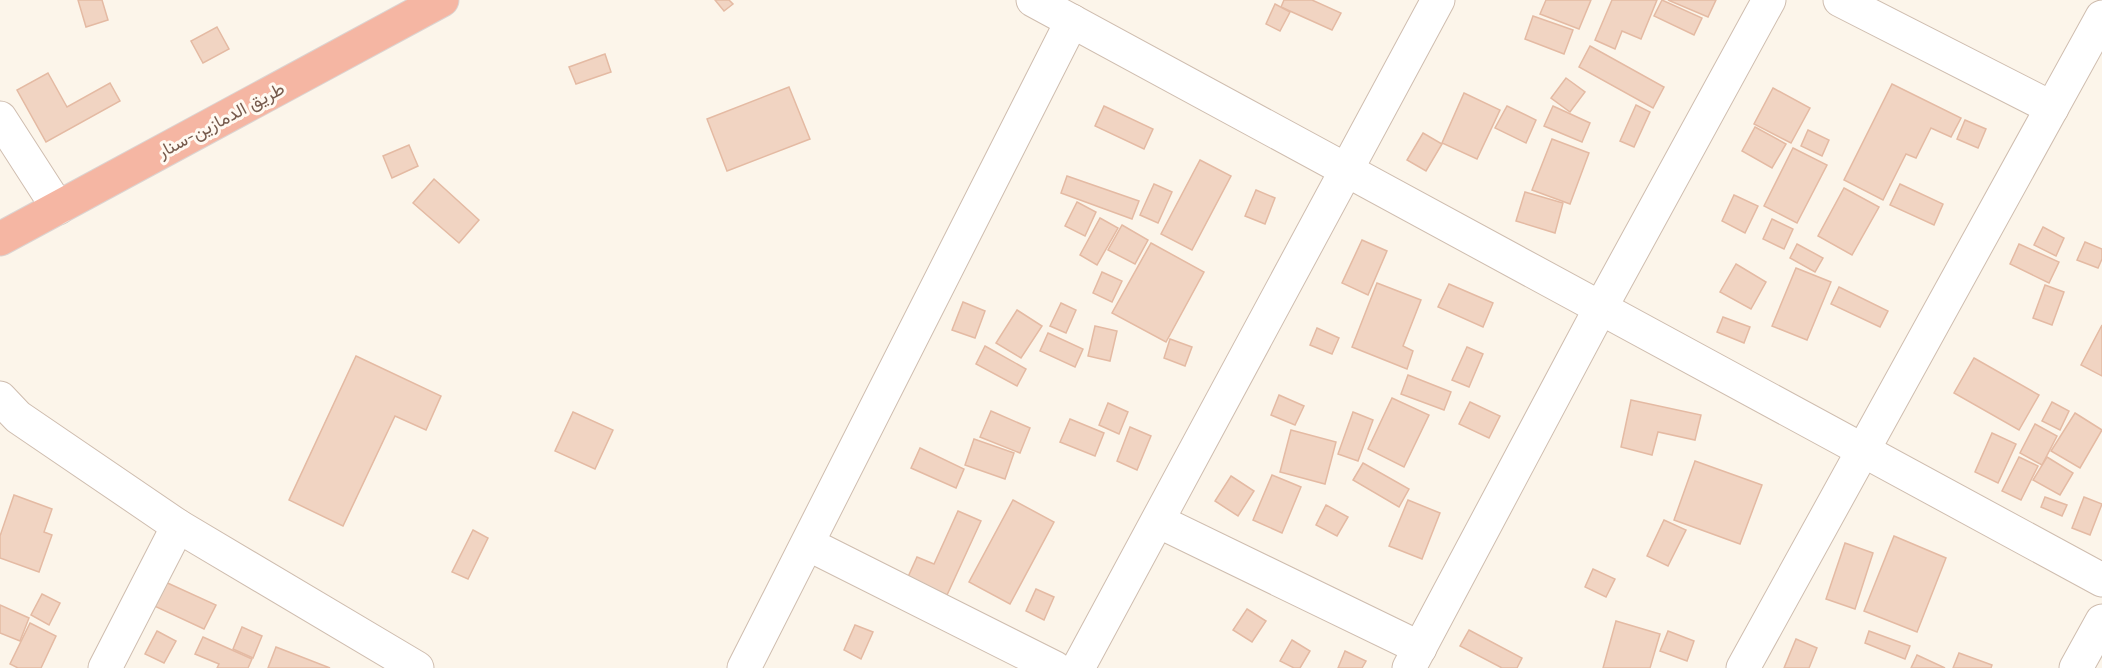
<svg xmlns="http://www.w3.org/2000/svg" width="2102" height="668" viewBox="0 0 2102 668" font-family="Mulish,Vazirmatn,sans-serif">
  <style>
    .building { fill: #f1d4c2; stroke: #e4baa3; stroke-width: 1.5 }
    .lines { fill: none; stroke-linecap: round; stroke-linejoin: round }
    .street-casing { stroke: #cfbdaf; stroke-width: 35 }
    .highway-casing { stroke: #dcd4d1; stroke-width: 35 }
    .street { stroke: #fff; stroke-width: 33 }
    .highway { stroke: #f5b6a3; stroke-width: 33 }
    .labels { text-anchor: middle; stroke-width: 6; stroke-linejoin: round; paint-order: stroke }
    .street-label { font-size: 18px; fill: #775b4d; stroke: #fff9f1 }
  </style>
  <rect width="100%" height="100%" fill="#fcf5ea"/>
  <g class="building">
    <path d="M78,0H102L108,20L86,27Z"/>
    <path d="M715,0H729L733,4L724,11Z"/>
    <path d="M1284,0H1312L1341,13L1332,30L1281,7Z"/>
    <path d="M1546,0H1591L1579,29L1540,14Z"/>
    <path d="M1612,0H1657L1641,39L1622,31L1615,49L1595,40Z"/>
    <path d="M1662,0L1702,18L1694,35L1654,16Z"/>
    <path d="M1668,0H1716L1708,17Z"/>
    <path d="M1275,4L1290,12L1280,31L1266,24Z"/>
    <path d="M1533,16L1573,30L1564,54L1525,39Z"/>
    <path d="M217,27L229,49L203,63L191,41Z"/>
    <path d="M1590,46L1664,87L1653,108L1579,67Z"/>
    <path d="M605,54L611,72L576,84L569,67Z"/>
    <path d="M48,73L67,107L110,83L120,101L46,142L17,90Z"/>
    <path d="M1566,78L1585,92L1570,112L1551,98Z"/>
    <path d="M1892,84L1961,118L1951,137L1931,128L1916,158L1906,154L1883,200L1844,180Z"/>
    <path d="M789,87L810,139L727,171L707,119Z"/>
    <path d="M1773,88L1810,108L1791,143L1754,124Z"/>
    <path d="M1464,93L1500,110L1477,159L1442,143Z"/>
    <path d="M1636,105L1650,112L1634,147L1620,141Z"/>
    <path d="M1104,106L1153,129L1144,149L1095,126Z"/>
    <path d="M1507,106L1536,120L1526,143L1495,128Z"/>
    <path d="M1553,106L1590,123L1582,142L1544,126Z"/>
    <path d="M1965,120L1986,129L1978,148L1957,139Z"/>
    <path d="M1755,127L1786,144L1772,168L1742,151Z"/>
    <path d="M1808,130L1829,140L1822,156L1801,146Z"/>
    <path d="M1423,133L1442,144L1426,171L1407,160Z"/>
    <path d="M1552,139L1589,153L1570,204L1532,190Z"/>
    <path d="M409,145L418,166L392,178L383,156Z"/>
    <path d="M1793,148L1827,165L1797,223L1764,206Z"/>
    <path d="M1200,160L1231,176L1192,250L1161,234Z"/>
    <path d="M1067,176L1139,201L1132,219L1061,193Z"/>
    <path d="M434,179L479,220L459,243L413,203Z"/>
    <path d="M1154,184L1172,192L1158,223L1140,215Z"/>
    <path d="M1900,184L1943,204L1934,225L1890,205Z"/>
    <path d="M1844,188L1879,207L1852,255L1818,236Z"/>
    <path d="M1256,190L1275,198L1265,224L1245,216Z"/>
    <path d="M1525,192L1563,203L1555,233L1516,221Z"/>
    <path d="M1734,195L1758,206L1745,233L1722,221Z"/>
    <path d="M1077,202L1096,212L1085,236L1065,226Z"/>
    <path d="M1100,218L1118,228L1097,265L1080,255Z"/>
    <path d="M1772,219L1793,229L1784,249L1763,239Z"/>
    <path d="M1122,225L1148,240L1135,264L1108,250Z"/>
    <path d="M2043,227L2064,238L2056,256L2034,245Z"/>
    <path d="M1362,240L1387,251L1368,295L1342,283Z"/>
    <path d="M2085,242L2102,249V259L2098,268L2077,260Z"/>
    <path d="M1151,243L1204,272L1166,342L1112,313Z"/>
    <path d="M1797,244L1823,258L1815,272L1790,258Z"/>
    <path d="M2019,244L2059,262L2049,283L2010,264Z"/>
    <path d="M1736,264L1766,282L1751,309L1720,292Z"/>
    <path d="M1796,268L1831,282L1807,340L1772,326Z"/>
    <path d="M1102,272L1122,281L1112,302L1093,293Z"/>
    <path d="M1377,283L1421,300L1403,346L1413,351L1407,369L1352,347Z"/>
    <path d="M1449,284L1493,303L1483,327L1438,307Z"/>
    <path d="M2045,285L2064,292L2052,325L2033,318Z"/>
    <path d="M1839,287L1888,311L1880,327L1831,304Z"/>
    <path d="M963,302L985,311L975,338L952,330Z"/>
    <path d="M1061,303L1076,310L1066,333L1050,326Z"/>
    <path d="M1017,310L1042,326L1021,358L996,343Z"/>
    <path d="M1723,317L1750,327L1744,343L1717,332Z"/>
    <path d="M2102,325V376L2081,365Z"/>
    <path d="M1095,326L1117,331L1110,361L1088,356Z"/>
    <path d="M1317,328L1339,338L1332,354L1310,345Z"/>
    <path d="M1048,333L1083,349L1075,367L1040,351Z"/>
    <path d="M1170,339L1192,347L1185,366L1164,358Z"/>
    <path d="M985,346L1026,369L1017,386L976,364Z"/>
    <path d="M1467,347L1483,354L1469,387L1452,380Z"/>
    <path d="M356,356L441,396L426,430L395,416L343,526L289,500Z"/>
    <path d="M1974,358L2039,395L2019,430L1954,393Z"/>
    <path d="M1408,375L1451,392L1444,410L1401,394Z"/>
    <path d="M1279,395L1304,406L1295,425L1271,415Z"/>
    <path d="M1392,398L1429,415L1404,467L1368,449Z"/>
    <path d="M1631,400L1701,415L1695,440L1658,432L1652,455L1621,447Z"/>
    <path d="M1470,402L1500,416L1489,438L1459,424Z"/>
    <path d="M2052,402L2069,411L2060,430L2042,421Z"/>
    <path d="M1108,403L1128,412L1119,434L1099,425Z"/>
    <path d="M991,411L1030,428L1020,453L980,437Z"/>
    <path d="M573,412L613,430L595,469L555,451Z"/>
    <path d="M1353,412L1373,420L1358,461L1338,454Z"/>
    <path d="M2075,413L2102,430L2080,468L2051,451Z"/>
    <path d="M1070,419L1104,433L1095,456L1060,442Z"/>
    <path d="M2035,424L2057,436L2042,465L2020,453Z"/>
    <path d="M1130,427L1151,436L1137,470L1117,461Z"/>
    <path d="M1291,430L1336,442L1325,484L1280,472Z"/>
    <path d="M1992,433L2016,444L1998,483L1975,472Z"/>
    <path d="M974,439L1014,453L1005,479L965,465Z"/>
    <path d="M920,448L964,469L956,488L911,468Z"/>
    <path d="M2019,457L2038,466L2021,500L2002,491Z"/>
    <path d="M2047,457L2073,473L2060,495L2033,480Z"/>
    <path d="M1695,461L1762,485L1740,544L1674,520Z"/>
    <path d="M1363,463L1409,489L1399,507L1353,480Z"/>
    <path d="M1272,475L1301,487L1282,533L1253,520Z"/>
    <path d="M1231,476L1254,491L1238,516L1215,501Z"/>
    <path d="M14,495L52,509L44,532L52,535L39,572L0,558V536Z"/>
    <path d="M2045,497L2067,505L2062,516L2041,507Z"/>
    <path d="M2084,497L2102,504L2090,535L2072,528Z"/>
    <path d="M1013,500L1054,522L1010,604L969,582Z"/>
    <path d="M1408,500L1440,513L1422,559L1389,546Z"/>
    <path d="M1326,505L1348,517L1337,536L1316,525Z"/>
    <path d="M958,511L981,521L947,595L908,577L917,557L934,564Z"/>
    <path d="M1664,520L1686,530L1668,566L1647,556Z"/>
    <path d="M473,530L488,538L468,579L452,572Z"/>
    <path d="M1894,536L1946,558L1917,632L1864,611Z"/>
    <path d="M1845,543L1873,553L1855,609L1826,599Z"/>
    <path d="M1593,569L1615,579L1606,597L1585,587Z"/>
    <path d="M161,580L216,605L204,629L150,604Z"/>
    <path d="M1036,589L1054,597L1044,620L1026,611Z"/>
    <path d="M42,594L60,603L49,625L31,615Z"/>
    <path d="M0,605L29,618L20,641L0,633Z"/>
    <path d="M1247,609L1266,621L1252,642L1233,630Z"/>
    <path d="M1616,621L1660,634L1650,668H1603Z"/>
    <path d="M30,623L56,636L41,668H18L10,664Z"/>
    <path d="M855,625L873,632L861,659L844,650Z"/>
    <path d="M242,627L262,636L253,658L233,649Z"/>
    <path d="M1469,630L1522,658L1517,668H1502L1460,646Z"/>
    <path d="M157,631L176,641L164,663L145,654Z"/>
    <path d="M1668,631L1694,641L1687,661L1660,651Z"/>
    <path d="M1869,631L1910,646L1905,659L1865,643Z"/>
    <path d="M203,637L252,659L248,668H217L219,664L195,654Z"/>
    <path d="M1796,639L1817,648L1809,668H1784Z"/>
    <path d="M1292,640L1310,651L1300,668H1294L1280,661Z"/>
    <path d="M276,647L330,668H268Z"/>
    <path d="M1345,651L1366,661L1362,668H1338Z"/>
    <path d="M1959,653L1992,665L1991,668H1953Z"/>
    <path d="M1917,655L1945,668H1911Z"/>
  </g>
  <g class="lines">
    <defs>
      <g id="street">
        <path d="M1033,0L2102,580"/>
        <path d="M1840,0L2052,108"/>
        <path d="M0,118L58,208"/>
        <path d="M0,398L18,417L178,526L417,668"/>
        <path d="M1158,521L1420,648"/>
        <path d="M808,544L1055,668"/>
        <path d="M105,668L178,526"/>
        <path d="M744,668L1072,21"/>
        <path d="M1078,668L1438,0"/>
        <path d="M1409,668L1600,309L1769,0"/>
        <path d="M1743,668L2102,17"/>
        <path d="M2076,668L2102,621"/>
      </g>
      <path id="highway" d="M0,239L442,0"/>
    </defs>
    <use href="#street" class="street-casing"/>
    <use href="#highway" class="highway-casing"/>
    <use href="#street" class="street"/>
    <use href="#highway" class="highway"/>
  </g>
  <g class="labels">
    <g class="street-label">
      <text transform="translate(221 120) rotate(-28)" y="6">طريق الدمازين-سنار</text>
    </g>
  </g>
</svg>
